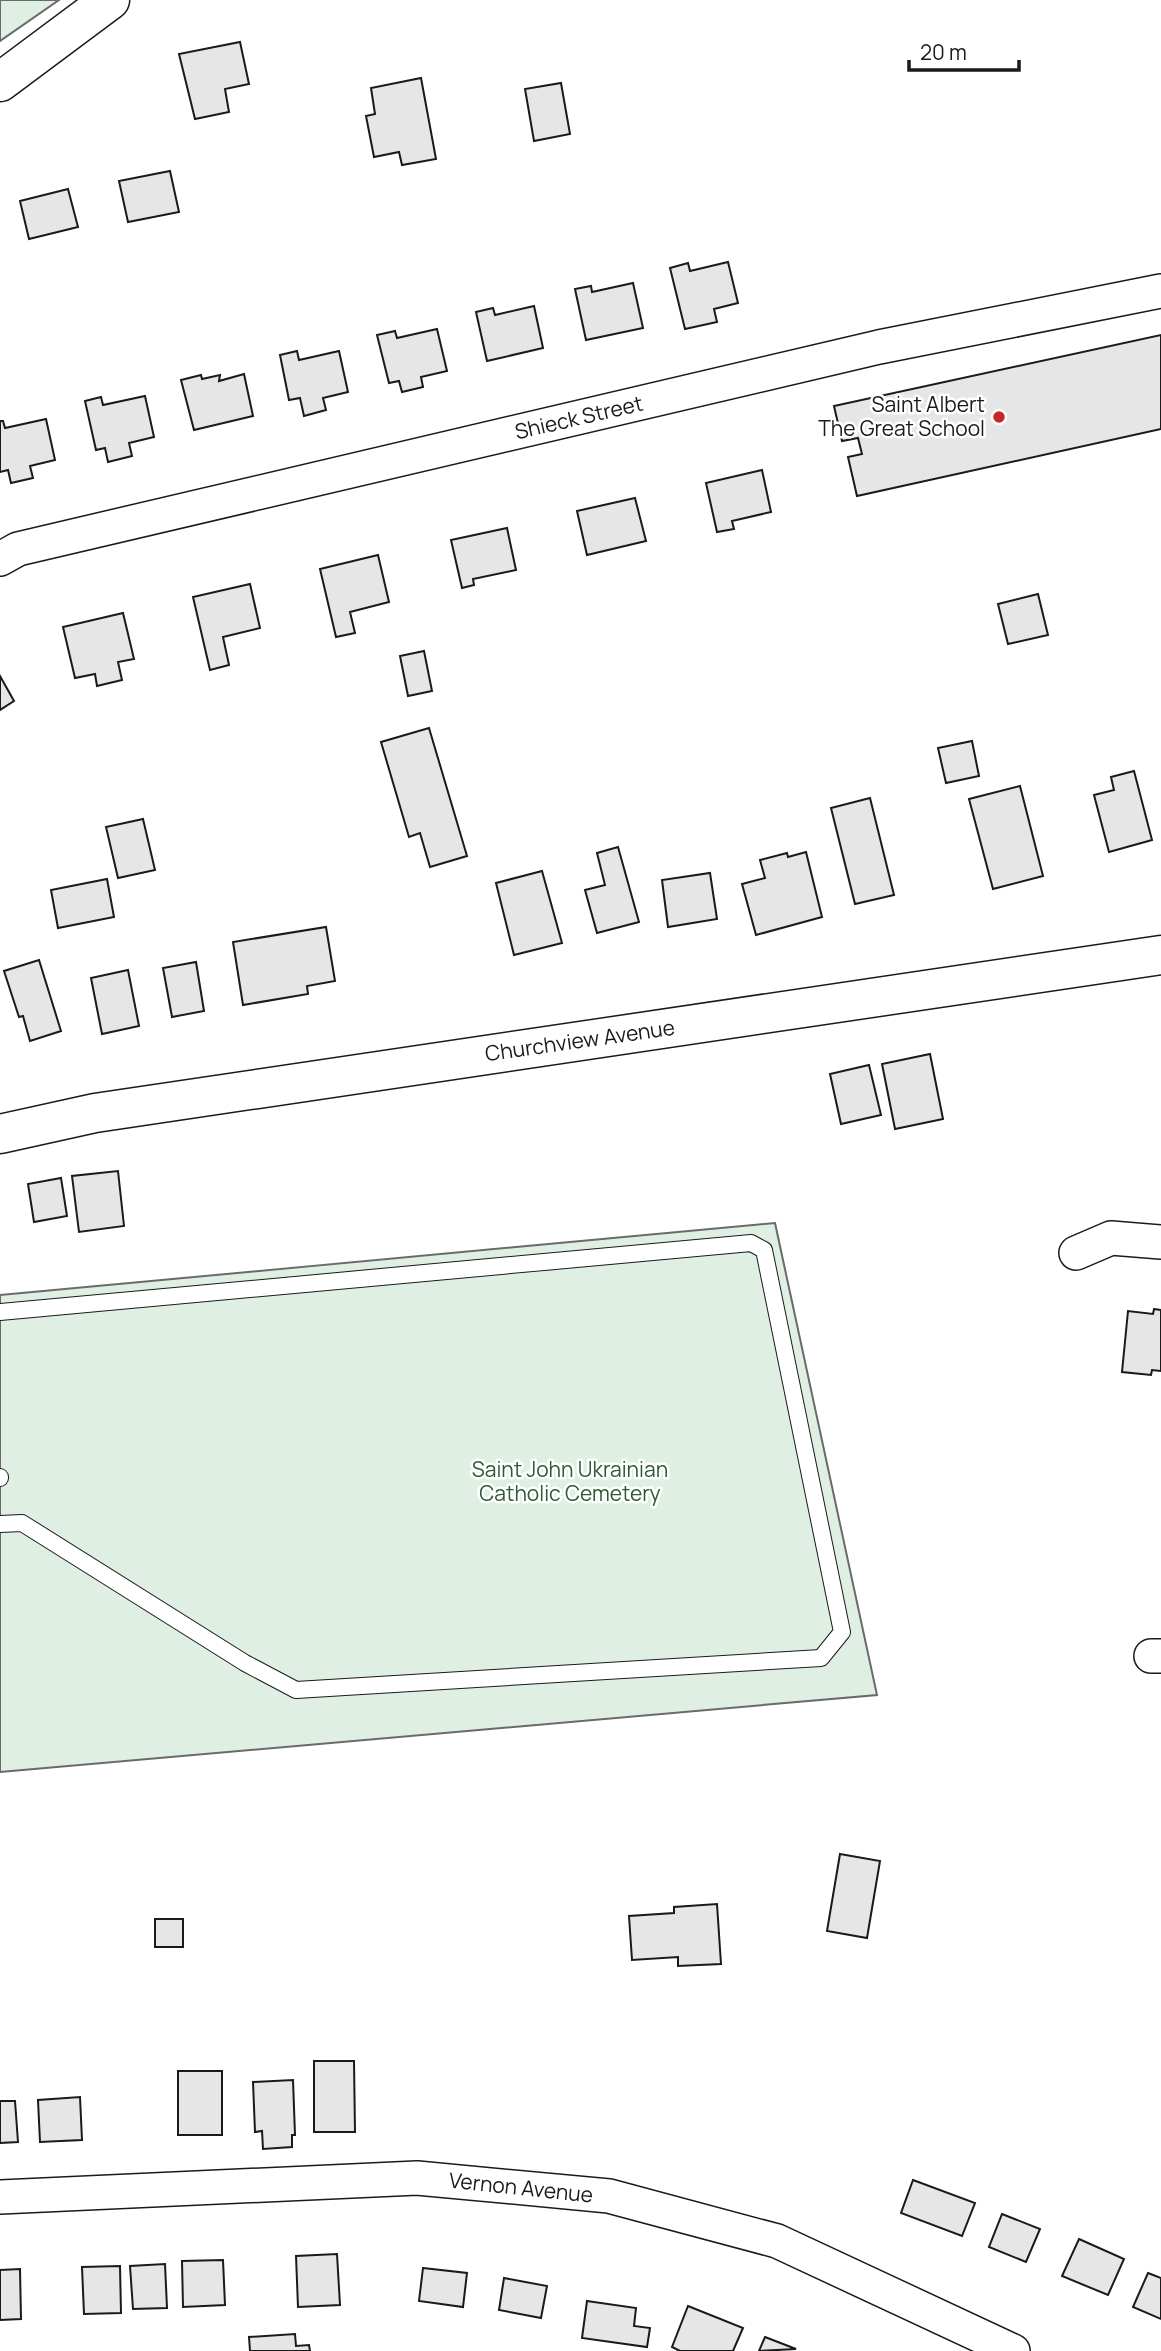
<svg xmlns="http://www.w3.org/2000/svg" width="1161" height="2351" viewBox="0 0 1161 2351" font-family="Manrope,sans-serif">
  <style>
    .green { fill: #e0efe3; stroke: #6a6a6a; stroke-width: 2 }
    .building { fill: #e6e6e6; stroke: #1a1a1a; stroke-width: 2 }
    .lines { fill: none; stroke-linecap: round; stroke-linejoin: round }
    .lane-casing { stroke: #1a1a1a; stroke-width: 18 }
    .street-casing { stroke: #1a1a1a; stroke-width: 36 }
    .secondary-casing { stroke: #1a1a1a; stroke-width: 41 }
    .lane { stroke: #fff; stroke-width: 16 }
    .street { stroke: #fff; stroke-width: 33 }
    .secondary { stroke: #fff; stroke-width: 38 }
    .poi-dot { fill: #c62828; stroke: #fff; stroke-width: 2.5 }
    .labels { text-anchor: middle; stroke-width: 5; stroke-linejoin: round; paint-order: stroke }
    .poi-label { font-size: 21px; fill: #1a1a1a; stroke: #fff; text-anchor: end }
    .street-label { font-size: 21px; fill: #1a1a1a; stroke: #fff }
    .park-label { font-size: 21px; fill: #2b5a34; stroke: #fff }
  </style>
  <rect width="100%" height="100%" fill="#fff"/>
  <g class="green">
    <path d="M0,0H59L0,41Z"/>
    <path d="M775,1223L877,1695L0,1772V1295Z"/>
  </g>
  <g class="building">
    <path d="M240,42L249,84L225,89L229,112L195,119L179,54Z"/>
    <path d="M421,78L436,159L402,165L399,152L374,157L366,116L375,114L371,88Z"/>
    <path d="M561,83L570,134L534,141L525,89Z"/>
    <path d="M170,171L179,212L128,222L119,181Z"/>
    <path d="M68,189L78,227L29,239L20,201Z"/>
    <path d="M728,262L738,303L714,309L717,322L685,329L670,268L688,263L690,271Z"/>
    <path d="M633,283L643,328L586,340L575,289L591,286L592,292Z"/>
    <path d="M534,306L543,348L487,361L476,312L493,308L495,315Z"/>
    <path d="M437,329L447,371L421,377L423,387L402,392L399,381L389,383L377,335L395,331L397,338Z"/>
    <path d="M1161,335V429L857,496L848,457L862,454L858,438L842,441L834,406Z"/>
    <path d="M297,351L299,360L339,351L348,392L323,398L326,410L304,416L300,398L289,400L280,355Z"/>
    <path d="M244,374L253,416L194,430L181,380L201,375L202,379L220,375L219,381Z"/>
    <path d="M145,396L154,437L129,443L132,456L108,462L105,448L96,450L85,401L101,397L103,405Z"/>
    <path d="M46,419L55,460L30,466L33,478L11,483L8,470L0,472V421H3L5,428Z"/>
    <path d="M762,470L771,512L732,521L734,529L717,532L706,483Z"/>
    <path d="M635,498L646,541L587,555L577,511Z"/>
    <path d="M507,528L516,570L473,579L474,585L462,588L451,540Z"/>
    <path d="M378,555L389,602L350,612L355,633L336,637L320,569Z"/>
    <path d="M250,584L260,628L223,637L229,665L210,670L193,597Z"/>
    <path d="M1038,594L1048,635L1008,644L998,604Z"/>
    <path d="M123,613L134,659L118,662L122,680L97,686L95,674L75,678L63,627Z"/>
    <path d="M424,651L432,691L408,696L400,656Z"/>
    <path d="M0,676L14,701L0,710Z"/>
    <path d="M429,728L467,856L430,867L420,833L409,837L381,742Z"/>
    <path d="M972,741L979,776L946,783L938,748Z"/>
    <path d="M1134,771L1152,840L1109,852L1094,795L1114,790L1111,777Z"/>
    <path d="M1020,786L1043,876L993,889L969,799Z"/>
    <path d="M870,798L894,895L855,904L831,808Z"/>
    <path d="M143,819L155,870L118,878L106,827Z"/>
    <path d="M618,847L639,922L597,933L585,890L605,885L597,853Z"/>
    <path d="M806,852L822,917L756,935L742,884L765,878L760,860L787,853L788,857Z"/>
    <path d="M542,871L562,943L514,955L496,883Z"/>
    <path d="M710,873L717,919L668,927L662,880Z"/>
    <path d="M107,879L114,917L58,928L51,890Z"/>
    <path d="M326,927L335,981L307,986L308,994L243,1005L233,942Z"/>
    <path d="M39,960L61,1031L30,1041L23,1016L19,1017L4,971Z"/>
    <path d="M196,962L204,1011L172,1017L163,968Z"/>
    <path d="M128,970L139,1026L102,1034L91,978Z"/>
    <path d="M930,1054L943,1119L895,1129L882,1064Z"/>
    <path d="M869,1065L881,1115L841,1124L830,1074Z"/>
    <path d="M118,1171L124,1226L79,1232L72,1176Z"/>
    <path d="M61,1178L67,1216L34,1222L28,1184Z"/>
    <path d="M1154,1309L1161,1310V1371L1152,1370L1151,1375L1122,1372L1128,1311L1153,1314Z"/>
    <path d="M840,1854L880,1861L867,1938L827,1931Z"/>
    <path d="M717,1904L721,1964L678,1966V1957L632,1960L629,1916L674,1913V1907Z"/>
    <rect x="155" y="1919" width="28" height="28"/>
    <path d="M314,2061H354L355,2132H314Z"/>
    <rect x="178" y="2071" width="44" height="64"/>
    <path d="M293,2080L295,2135H292V2147L263,2149L262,2131L255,2132L253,2082Z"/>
    <path d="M80,2097L82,2140L40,2142L38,2100Z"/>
    <path d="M0,2101H15L18,2142L0,2143Z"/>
    <path d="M913,2180L975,2203L962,2236L901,2213Z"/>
    <path d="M1002,2214L1040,2229L1026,2262L989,2247Z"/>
    <path d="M1079,2239L1124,2259L1108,2295L1062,2276Z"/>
    <path d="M337,2254L340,2305L298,2307L296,2256Z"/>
    <path d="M223,2260L225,2305L183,2307L182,2261Z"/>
    <path d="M165,2264L167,2308L133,2309L130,2266Z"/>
    <path d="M120,2266L121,2313L84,2314L82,2267Z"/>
    <path d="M423,2268L467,2273L463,2307L419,2301Z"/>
    <path d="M20,2269L21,2319L0,2320V2270Z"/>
    <path d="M1148,2273L1161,2278V2319L1133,2307Z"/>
    <path d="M504,2278L547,2286L541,2318L499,2310Z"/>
    <path d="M587,2301L636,2308L634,2326L650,2328L647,2347L582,2338Z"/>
    <path d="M688,2306L743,2328L733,2351H680L672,2347Z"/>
    <path d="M295,2334L296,2346L309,2345L310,2351H250L249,2337Z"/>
    <path d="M765,2337L796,2349L759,2351Z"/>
  </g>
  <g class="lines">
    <defs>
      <g id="lane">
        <path d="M0,1312L751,1243L764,1250L842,1632L821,1658L296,1690L245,1663L22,1523L0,1524"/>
        <path d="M0,1477V1478"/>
      </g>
      <g id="street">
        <path d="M0,559L18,549L879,347L1161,291"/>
        <path d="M1076,1253L1111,1238L1161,1242"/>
        <path d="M1151,1656H1161"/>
        <path d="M0,2197L417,2178L609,2196L777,2241L1013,2351"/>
      </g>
      <g id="secondary">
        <path d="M0,82L110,0"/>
        <path d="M0,1134L95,1113L1161,955"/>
      </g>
    </defs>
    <use href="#lane" class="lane-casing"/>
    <use href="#street" class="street-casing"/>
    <use href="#secondary" class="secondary-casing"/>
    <use href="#lane" class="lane"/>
    <use href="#street" class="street"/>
    <use href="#secondary" class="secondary"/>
  </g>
  <circle class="poi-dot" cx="999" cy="417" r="7"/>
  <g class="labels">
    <g class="poi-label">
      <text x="985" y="412">Saint Albert<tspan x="985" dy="24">The Great School</tspan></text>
    </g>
    <g class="street-label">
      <text transform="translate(579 418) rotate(-13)" y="7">Shieck Street</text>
      <text transform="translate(580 1041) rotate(-8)" y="7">Churchview Avenue</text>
      <text transform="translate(521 2188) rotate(6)" y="7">Vernon Avenue</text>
    </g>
    <g class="park-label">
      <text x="570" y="1477">Saint John Ukrainian<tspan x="570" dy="24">Catholic Cemetery</tspan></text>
    </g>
  </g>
  <path d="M909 60v10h110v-10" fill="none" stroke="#1a1a1a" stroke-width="3.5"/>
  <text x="920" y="60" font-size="21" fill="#1a1a1a" stroke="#ffffff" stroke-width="5" paint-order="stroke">20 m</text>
</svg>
